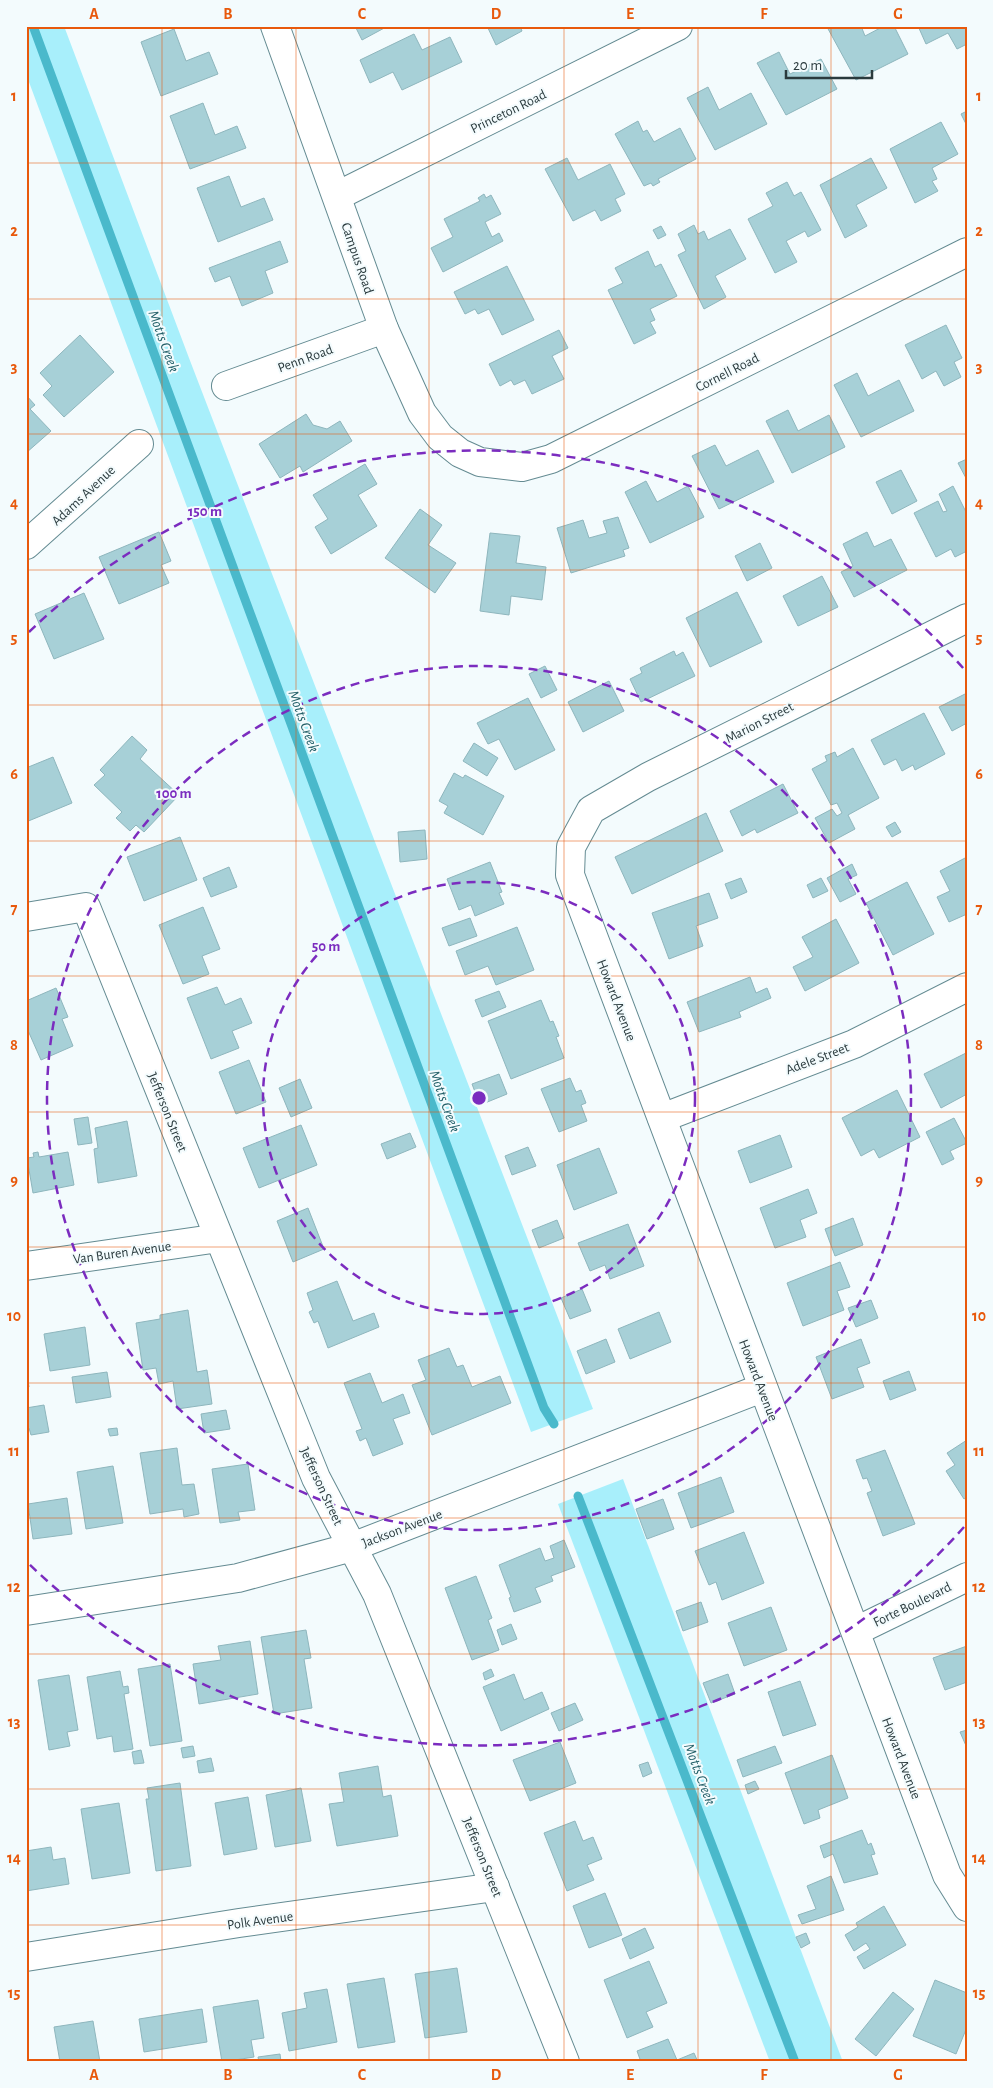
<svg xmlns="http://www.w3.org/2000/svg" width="993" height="2088" viewBox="0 0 993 2088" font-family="'Alegreya Sans',sans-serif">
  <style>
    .green { fill: #a8effb }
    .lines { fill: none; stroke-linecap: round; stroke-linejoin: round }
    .stream { stroke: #4ab9cb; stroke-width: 9 }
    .building { fill: #a7d0d7; stroke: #8eb6bd }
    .minor-casing { stroke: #648b92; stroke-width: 30 }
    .minor { stroke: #fff; stroke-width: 28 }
    .grid { fill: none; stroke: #e8590c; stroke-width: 1; stroke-opacity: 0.55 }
    .ring { fill: none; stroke: #7b2cbf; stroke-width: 2.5; stroke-dasharray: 9 6 }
    .labels { text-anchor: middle; stroke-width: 4; stroke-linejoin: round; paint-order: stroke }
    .street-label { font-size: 14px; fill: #2a3a3d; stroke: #f3fbfd }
    .water-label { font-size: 15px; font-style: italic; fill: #236069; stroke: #f3fbfd }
    .centre { fill: #7b2cbf; stroke: #f3fbfd; stroke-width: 2.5 }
    .ring-label { font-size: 15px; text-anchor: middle; font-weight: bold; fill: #7b2cbf; stroke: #f3fbfd; stroke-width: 4; stroke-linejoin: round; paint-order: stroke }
    .neatline { fill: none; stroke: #e8590c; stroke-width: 2 }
    .grid-label { font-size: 16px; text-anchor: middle; font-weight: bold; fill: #e8590c }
  </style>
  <rect width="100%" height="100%" fill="#f3fbfd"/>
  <g class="green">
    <path d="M26,26H64L189,358L593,1409L531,1432L26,74Z"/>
    <path d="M623,1479L843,2062H770L558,1504Z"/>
  </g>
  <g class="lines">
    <g class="stream">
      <path d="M33,26L544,1408L554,1424"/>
      <path d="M578,1496L795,2062"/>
    </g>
  </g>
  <g class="building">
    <path d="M355,26H388L362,40Z"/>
    <path d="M487,26H520L522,31L496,45Z"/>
    <path d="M829,26H861L865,36L884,26H894L908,54L856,80L827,27Z"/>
    <path d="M918,26H967V44L957,49L948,33L926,44Z"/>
    <path d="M174,29L186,61L209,52L218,74L161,96L141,42Z"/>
    <path d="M414,34L422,50L450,37L462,62L402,90L393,72L370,83L360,60Z"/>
    <path d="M779,52L790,74L821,59L837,89L786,115L757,63Z"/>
    <path d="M708,87L719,110L751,93L767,124L715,150L687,98Z"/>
    <path d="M203,103L215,135L237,126L246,148L190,169L170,116Z"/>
    <path d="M967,111V126L961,114Z"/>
    <path d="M638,121L643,132L647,130L654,142L680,128L696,159L658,179L660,182L653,186L651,183L644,186L615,134Z"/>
    <path d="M941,122L958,154L932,168L937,179L932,181L938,191L915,203L890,149Z"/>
    <path d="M567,158L578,180L610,164L625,194L615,199L621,211L601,221L595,210L573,221L545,169Z"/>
    <path d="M871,158L887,188L856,205L867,226L845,238L820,185Z"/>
    <path d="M229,176L241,207L264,198L273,220L218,242L197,188Z"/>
    <path d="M787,182L794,196L801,192L821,230L808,237L805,231L786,241L797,262L775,273L748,219L773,206L766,193Z"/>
    <path d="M484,194L486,198L491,195L501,214L485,222L492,237L499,233L503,241L443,272L431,248L453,237L444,219L480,201L478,198Z"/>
    <path d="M694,225L698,234L704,231L708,240L730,229L746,259L715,276L726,297L704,309L678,255L686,251L678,234Z"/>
    <path d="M661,226L666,235L658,239L653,230Z"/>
    <path d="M280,241L288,262L265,271L273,293L242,306L230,276L215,282L209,268Z"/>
    <path d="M648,251L655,267L661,264L677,296L650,309L655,320L650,322L656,333L634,344L608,290L623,283L615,268Z"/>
    <path d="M507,266L534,320L502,335L489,309L478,314L475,309L465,314L454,292Z"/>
    <path d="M946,325L962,358L954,362L961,377L944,386L936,371L922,379L905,345Z"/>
    <path d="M559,330L568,348L552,356L564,379L532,394L525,380L514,385L511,380L500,386L489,364Z"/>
    <path d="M80,335L114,372L64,417L43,395L52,386L40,373Z"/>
    <path d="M857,373L868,396L899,380L914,411L861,437L834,385Z"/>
    <path d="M26,395L35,405L30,409L51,431L26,453Z"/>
    <path d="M788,410L798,431L829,415L845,447L792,473L766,421Z"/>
    <path d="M306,414L313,425L327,429L340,421L352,441L303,472L300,466L280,478L259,444Z"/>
    <path d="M715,445L726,466L758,450L774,482L719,509L692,456Z"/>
    <path d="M967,459V480L958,463Z"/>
    <path d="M365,464L377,484L358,495L377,526L331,554L315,527L328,519L313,495Z"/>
    <path d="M901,470L917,501L892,514L876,482Z"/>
    <path d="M646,481L657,502L688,486L704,517L650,543L625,492Z"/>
    <path d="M953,486L967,514V551L955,557L951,549L936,557L914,513L938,501L943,512L947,511L939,494Z"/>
    <path d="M420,509L442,525L428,545L456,563L435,593L385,558Z"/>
    <path d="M618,517L629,548L623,550L625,556L571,573L557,528L583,520L589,538L607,533L603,521Z"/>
    <path d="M159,532L171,561L161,565L169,583L119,604L99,557Z"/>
    <path d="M867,532L874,547L891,539L907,570L854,597L841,572L853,566L843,544Z"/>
    <path d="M490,533L520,536L516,563L546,567L542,600L511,596L509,615L480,611Z"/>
    <path d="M760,543L772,568L747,581L735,556Z"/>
    <path d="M822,576L838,607L798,626L783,596Z"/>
    <path d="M737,592L762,642L710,667L686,618Z"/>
    <path d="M84,593L104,639L54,659L35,614Z"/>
    <path d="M674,651L676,656L683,652L695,676L641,702L630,679L642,673L640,668Z"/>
    <path d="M545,666L557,690L541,698L529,674Z"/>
    <path d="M609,681L624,711L583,732L568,702Z"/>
    <path d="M967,693V723L952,731L939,707Z"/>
    <path d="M528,698L555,750L515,770L499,739L488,744L477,723Z"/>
    <path d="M924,713L945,754L915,770L913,765L902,771L896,759L884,765L871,740Z"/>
    <path d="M132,736L147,750L140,759L179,795L144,832L136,825L130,831L116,818L122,812L94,785L105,775L100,770Z"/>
    <path d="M474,743L498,758L487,776L463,761Z"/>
    <path d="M853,748L879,798L848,815L855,829L829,843L815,818L832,809L837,816L842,813L837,803L831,805L812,769L827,761L825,756L835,752L837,757Z"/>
    <path d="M53,757L72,803L26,822V768Z"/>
    <path d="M454,773L463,778L465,775L504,796L483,835L444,813L448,806L439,801Z"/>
    <path d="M783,784L798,813L757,833L755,829L742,836L730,811Z"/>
    <path d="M706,813L723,851L632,894L615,857Z"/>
    <path d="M895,822L901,832L892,837L886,827Z"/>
    <path d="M425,830L427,859L400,862L398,832Z"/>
    <path d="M180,837L197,880L144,901L127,857Z"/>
    <path d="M967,857V914L949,922L937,897L950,891L940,871Z"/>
    <path d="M490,862L502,892L499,893L504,904L475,916L471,905L459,910L447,879Z"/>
    <path d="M852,864L857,875L848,879L856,894L840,902L827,878Z"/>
    <path d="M229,867L237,887L211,897L203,878Z"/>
    <path d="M741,878L747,892L731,899L725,884Z"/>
    <path d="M821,878L828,891L813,898L807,885Z"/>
    <path d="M907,882L934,934L893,955L866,903Z"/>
    <path d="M709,893L718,918L696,926L703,946L669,959L652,913Z"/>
    <path d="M203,907L220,949L202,956L209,974L183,984L159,925Z"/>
    <path d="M470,918L477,936L449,946L442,928Z"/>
    <path d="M836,919L859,963L805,991L793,967L813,957L802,937Z"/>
    <path d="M517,927L534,970L496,985L488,966L465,975L456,951Z"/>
    <path d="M750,977L756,993L767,988L771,998L739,1012L741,1017L699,1032L687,1002Z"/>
    <path d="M217,987L225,1005L241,998L252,1023L232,1031L239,1048L211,1059L187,998Z"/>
    <path d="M56,988L68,1017L62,1019L73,1046L41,1060L26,1026V1001Z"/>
    <path d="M499,991L506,1007L482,1017L475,1000Z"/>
    <path d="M541,1000L550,1022L553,1021L559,1036L556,1037L564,1058L511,1079L488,1021Z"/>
    <path d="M966,1053L967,1094L941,1108L924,1074Z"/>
    <path d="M249,1060L266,1102L236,1114L219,1072Z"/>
    <path d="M499,1074L507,1094L480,1105L472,1084Z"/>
    <path d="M570,1078L576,1092L581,1090L586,1103L581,1105L587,1121L559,1132L541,1089Z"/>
    <path d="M300,1079L312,1108L291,1117L279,1088Z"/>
    <path d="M897,1090L920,1137L879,1158L874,1149L861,1156L842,1118Z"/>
    <path d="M88,1117L92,1143L78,1145L74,1119Z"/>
    <path d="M954,1118L967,1143L950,1151L954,1159L942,1165L926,1132Z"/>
    <path d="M127,1121L137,1176L98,1183L94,1149L98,1148L95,1128Z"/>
    <path d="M301,1125L317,1165L259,1188L243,1148Z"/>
    <path d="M410,1133L416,1147L387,1159L381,1144Z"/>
    <path d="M780,1135L792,1167L750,1183L738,1151Z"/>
    <path d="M528,1147L536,1166L512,1175L505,1156Z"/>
    <path d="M599,1148L617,1193L574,1210L557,1165Z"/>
    <path d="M38,1152L39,1157L68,1152L74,1185L33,1193L27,1158L34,1157L33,1153Z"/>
    <path d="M808,1189L817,1213L800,1220L806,1237L775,1248L760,1208Z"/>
    <path d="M308,1208L324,1249L293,1262L277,1221Z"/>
    <path d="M853,1218L863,1245L835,1256L825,1229Z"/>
    <path d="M557,1220L564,1238L539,1248L532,1230Z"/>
    <path d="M628,1224L644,1266L610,1279L605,1265L590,1271L578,1243Z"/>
    <path d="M840,1262L850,1287L837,1291L844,1310L803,1326L787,1283Z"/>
    <path d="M337,1281L353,1321L374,1313L379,1327L328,1348L318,1321L314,1323L309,1312L313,1310L307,1293Z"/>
    <path d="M582,1289L591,1311L570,1319L561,1298Z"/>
    <path d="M871,1300L878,1318L856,1327L848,1308Z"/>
    <path d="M188,1310L197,1372L207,1370L212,1404L177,1409L173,1381L159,1384L156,1368L143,1370L136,1323L160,1319V1315Z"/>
    <path d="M659,1312L671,1342L630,1359L618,1329Z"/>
    <path d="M85,1327L90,1365L50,1371L44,1334Z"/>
    <path d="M606,1339L615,1362L586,1374L577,1351Z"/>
    <path d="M861,1339L870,1363L857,1368L864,1387L832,1399L816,1357Z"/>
    <path d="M449,1348L457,1367L463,1365L472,1387L500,1376L511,1403L432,1435L412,1385L426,1380L418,1360Z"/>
    <path d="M26,1368L29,1387L26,1388Z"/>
    <path d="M909,1371L916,1390L890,1400L883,1381Z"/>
    <path d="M107,1372L111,1397L76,1403L72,1377Z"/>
    <path d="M370,1373L382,1403L403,1394L410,1413L393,1419L403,1444L373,1456L366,1438L360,1441L356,1431L362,1429L344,1383Z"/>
    <path d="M44,1405L49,1432L31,1435L29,1428H26V1408Z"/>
    <path d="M226,1410L230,1429L204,1433L201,1414Z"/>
    <path d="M117,1428L118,1435L110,1436L108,1429Z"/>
    <path d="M967,1440V1497L964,1499L946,1471L955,1465L947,1453Z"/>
    <path d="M177,1448L182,1485L194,1484L199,1514L184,1517L183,1509L150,1514L140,1453Z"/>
    <path d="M885,1450L915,1524L883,1536L867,1493L872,1491L867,1478L863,1479L856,1460Z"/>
    <path d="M248,1464L255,1510L238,1512L240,1520L220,1523L212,1469Z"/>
    <path d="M113,1466L123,1523L86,1529L77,1472Z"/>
    <path d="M721,1477L734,1512L691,1528L678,1493Z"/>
    <path d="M67,1498L72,1534L33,1539L28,1504Z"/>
    <path d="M663,1499L674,1529L647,1539L636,1509Z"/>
    <path d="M744,1532L764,1583L722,1600L716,1582L709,1585L695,1551Z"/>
    <path d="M564,1540L575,1567L551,1576L553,1581L535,1588L541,1602L514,1612L509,1598L511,1597L499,1565L540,1548L545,1561L554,1558L550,1546Z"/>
    <path d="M476,1576L492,1618L488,1620L499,1650L472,1660L445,1588Z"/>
    <path d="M701,1602L708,1622L683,1631L676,1611Z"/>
    <path d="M771,1607L787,1650L744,1666L728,1623Z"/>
    <path d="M511,1624L517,1639L502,1645L497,1630Z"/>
    <path d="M306,1630L311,1658L304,1659L312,1708L274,1714L261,1637Z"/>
    <path d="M250,1641L258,1694L199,1704L193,1664L221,1660L218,1646Z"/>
    <path d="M967,1646V1682L945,1690L933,1658Z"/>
    <path d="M170,1664L182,1741L150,1746L138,1669Z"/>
    <path d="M491,1669L494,1676L485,1680L483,1673Z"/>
    <path d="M120,1671L123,1687L128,1686L129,1693L124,1694L133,1749L114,1752L112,1736L97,1739L87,1677Z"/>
    <path d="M514,1674L524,1700L542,1692L549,1709L501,1731L483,1687Z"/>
    <path d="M728,1674L735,1694L711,1703L703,1683Z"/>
    <path d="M69,1675L78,1730L67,1732L70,1746L49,1750L38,1680Z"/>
    <path d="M800,1681L816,1725L783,1736L768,1692Z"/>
    <path d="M575,1703L583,1720L559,1731L551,1713Z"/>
    <path d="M967,1730V1748L960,1732Z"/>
    <path d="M560,1742L576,1783L530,1801L513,1760Z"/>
    <path d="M193,1746L195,1756L183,1758L181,1748Z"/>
    <path d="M775,1746L782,1763L743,1777L737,1760Z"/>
    <path d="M141,1750L144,1763L134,1764L132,1752Z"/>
    <path d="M832,1755L848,1798L818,1810L820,1818L804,1824L785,1773Z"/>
    <path d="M211,1758L214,1771L199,1773L197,1761Z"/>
    <path d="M648,1762L652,1773L643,1777L639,1765Z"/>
    <path d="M378,1766L383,1797L391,1795L398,1836L337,1846L329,1804L344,1802L339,1773Z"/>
    <path d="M755,1781L759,1789L748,1794L745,1785Z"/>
    <path d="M180,1783L191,1866L156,1871L146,1799H149L147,1788Z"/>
    <path d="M301,1788L311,1841L275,1847L266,1795Z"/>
    <path d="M248,1797L257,1849L224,1855L215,1803Z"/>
    <path d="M119,1803L130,1873L92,1879L81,1809Z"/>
    <path d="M575,1821L583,1841L593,1837L602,1859L587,1865L594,1880L567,1891L544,1833Z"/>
    <path d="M862,1830L868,1845L871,1843L875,1854L871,1855L878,1874L844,1883L833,1854L824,1858L820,1846Z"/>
    <path d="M51,1847L53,1860L65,1858L69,1884L26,1891V1851Z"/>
    <path d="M831,1876L844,1910L802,1924L798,1915L816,1909L807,1886Z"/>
    <path d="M605,1893L622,1935L589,1948L573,1906Z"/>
    <path d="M884,1906L906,1945L864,1969L857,1957L870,1949L866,1943L854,1951L845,1935L858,1927L856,1923Z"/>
    <path d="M645,1928L654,1948L630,1959L622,1939Z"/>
    <path d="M806,1933L810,1943L801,1948L796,1937Z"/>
    <path d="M649,1961L667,2003L646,2012L653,2027L627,2038L604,1980Z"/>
    <path d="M457,1968L467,2032L425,2038L415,1974Z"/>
    <path d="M384,1978L395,2042L358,2048L347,1984Z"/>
    <path d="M935,1980L967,1993V2027L956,2054L913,2036Z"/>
    <path d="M327,1989L337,2042L289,2051L282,2013L307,2008L304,1993Z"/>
    <path d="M893,1992L914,2009L876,2056L855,2039Z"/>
    <path d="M258,2000L264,2038L251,2040L254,2057L222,2062L213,2007Z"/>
    <path d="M202,2009L207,2042L144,2052L139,2019Z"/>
    <path d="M93,2021L100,2062H60L54,2027Z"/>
    <path d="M668,2039L677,2060L694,2053L698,2062H641L637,2051Z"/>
    <path d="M280,2054L281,2062H259L258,2057Z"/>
  </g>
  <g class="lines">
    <defs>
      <g id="minor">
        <path d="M275,26L384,329L422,413L440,437L460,453L480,462L522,467L551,459L967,252"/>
        <path d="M337,196L678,26"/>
        <path d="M226,386L384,329"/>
        <path d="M26,545L139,444"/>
        <path d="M967,618L648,777L591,810L571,847L570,875L947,1875L967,1907"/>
        <path d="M26,917L86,907L316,1478L377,1594L565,2062"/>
        <path d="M662,1118L854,1044L967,987"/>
        <path d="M26,1266L219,1238"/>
        <path d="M26,1611L238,1578L352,1547L762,1388"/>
        <path d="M856,1631L967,1577"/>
        <path d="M26,1957L239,1923L495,1887"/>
      </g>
    </defs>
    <use href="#minor" class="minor-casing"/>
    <use href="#minor" class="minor"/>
  </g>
  <path class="grid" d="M162,26V2062M296,26V2062M429,26V2062M564,26V2062M698,26V2062M831,26V2062M26,163H967M26,299H967M26,434H967M26,570H967M26,705H967M26,841H967M26,976H967M26,1112H967M26,1247H967M26,1383H967M26,1518H967M26,1654H967M26,1789H967M26,1925H967"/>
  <g class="ring">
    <circle cx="479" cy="1098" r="216"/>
    <circle cx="479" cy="1098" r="432"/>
    <path d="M964 1527A648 648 0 0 1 29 1564M29 632A648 648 0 0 1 964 669"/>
  </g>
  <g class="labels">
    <g class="street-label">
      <text transform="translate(508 111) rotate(-26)" y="5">Princeton Road</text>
      <text transform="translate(358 258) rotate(71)" y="5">Campus Road</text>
      <text transform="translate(305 358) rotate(-20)" y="5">Penn Road</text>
      <text transform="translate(727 372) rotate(-27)" y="5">Cornell Road</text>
      <text transform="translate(83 495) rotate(-43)" y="5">Adams Avenue</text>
      <text transform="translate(759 722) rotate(-27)" y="5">Marion Street</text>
      <text transform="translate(617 1000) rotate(69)" y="5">Howard Avenue</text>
      <text transform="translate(817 1058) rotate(-21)" y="5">Adele Street</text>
      <text transform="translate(168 1112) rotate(68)" y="5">Jefferson Street</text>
      <text transform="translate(122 1252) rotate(-8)" y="5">Van Buren Avenue</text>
      <text transform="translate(759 1380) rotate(69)" y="5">Howard Avenue</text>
      <text transform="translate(322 1486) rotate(65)" y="5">Jefferson Street</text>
      <text transform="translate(402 1528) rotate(-21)" y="5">Jackson Avenue</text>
      <text transform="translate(912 1604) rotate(-26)" y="5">Forte Boulevard</text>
      <text transform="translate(902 1758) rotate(69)" y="5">Howard Avenue</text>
      <text transform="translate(483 1857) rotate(68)" y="5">Jefferson Street</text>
      <text transform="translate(260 1920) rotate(-8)" y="5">Polk Avenue</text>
    </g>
    <g class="water-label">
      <text transform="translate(164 341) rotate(70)" y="5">Motts Creek</text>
      <text transform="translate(304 721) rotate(70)" y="5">Motts Creek</text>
      <text transform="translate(445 1101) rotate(70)" y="5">Motts Creek</text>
      <text transform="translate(700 1774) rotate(69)" y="5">Motts Creek</text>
    </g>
  </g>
  <circle cx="479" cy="1098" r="8" class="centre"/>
  <g class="ring-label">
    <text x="205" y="516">150 m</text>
    <text x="174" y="798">100 m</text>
    <text x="326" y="951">50 m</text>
  </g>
  <rect width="993" height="2088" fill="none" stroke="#f3fbfd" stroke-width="55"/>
  <path d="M786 70v8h86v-8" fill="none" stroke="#2a3a3d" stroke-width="2.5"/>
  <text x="793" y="70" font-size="15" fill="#2a3a3d" stroke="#f3fbfd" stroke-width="4" paint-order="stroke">20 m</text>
  <rect x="28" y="28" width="938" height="2032" class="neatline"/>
  <g class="grid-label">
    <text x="94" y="19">A</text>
    <text x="228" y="19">B</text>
    <text x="362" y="19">C</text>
    <text x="496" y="19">D</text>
    <text x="630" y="19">E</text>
    <text x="764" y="19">F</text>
    <text x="898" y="19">G</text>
    <text x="14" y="101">1</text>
    <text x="979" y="101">1</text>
    <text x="14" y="236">2</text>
    <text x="979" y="236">2</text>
    <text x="14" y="372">3</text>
    <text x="979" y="372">3</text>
    <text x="14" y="508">4</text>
    <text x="979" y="508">4</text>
    <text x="14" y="643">5</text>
    <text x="979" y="643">5</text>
    <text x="14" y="779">6</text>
    <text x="979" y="779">6</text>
    <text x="14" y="914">7</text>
    <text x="979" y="914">7</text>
    <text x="14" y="1050">8</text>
    <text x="979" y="1050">8</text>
    <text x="14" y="1185">9</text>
    <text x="979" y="1185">9</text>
    <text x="14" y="1321">10</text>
    <text x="979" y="1321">10</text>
    <text x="14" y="1456">11</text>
    <text x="979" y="1456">11</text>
    <text x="14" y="1592">12</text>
    <text x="979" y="1592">12</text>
    <text x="14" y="1727">13</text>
    <text x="979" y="1727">13</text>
    <text x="14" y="1863">14</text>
    <text x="979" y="1863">14</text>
    <text x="14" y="1998">15</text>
    <text x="979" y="1998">15</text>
    <text x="94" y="2080">A</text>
    <text x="228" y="2080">B</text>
    <text x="362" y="2080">C</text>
    <text x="496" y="2080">D</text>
    <text x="630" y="2080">E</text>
    <text x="764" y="2080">F</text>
    <text x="898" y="2080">G</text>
  </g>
</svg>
